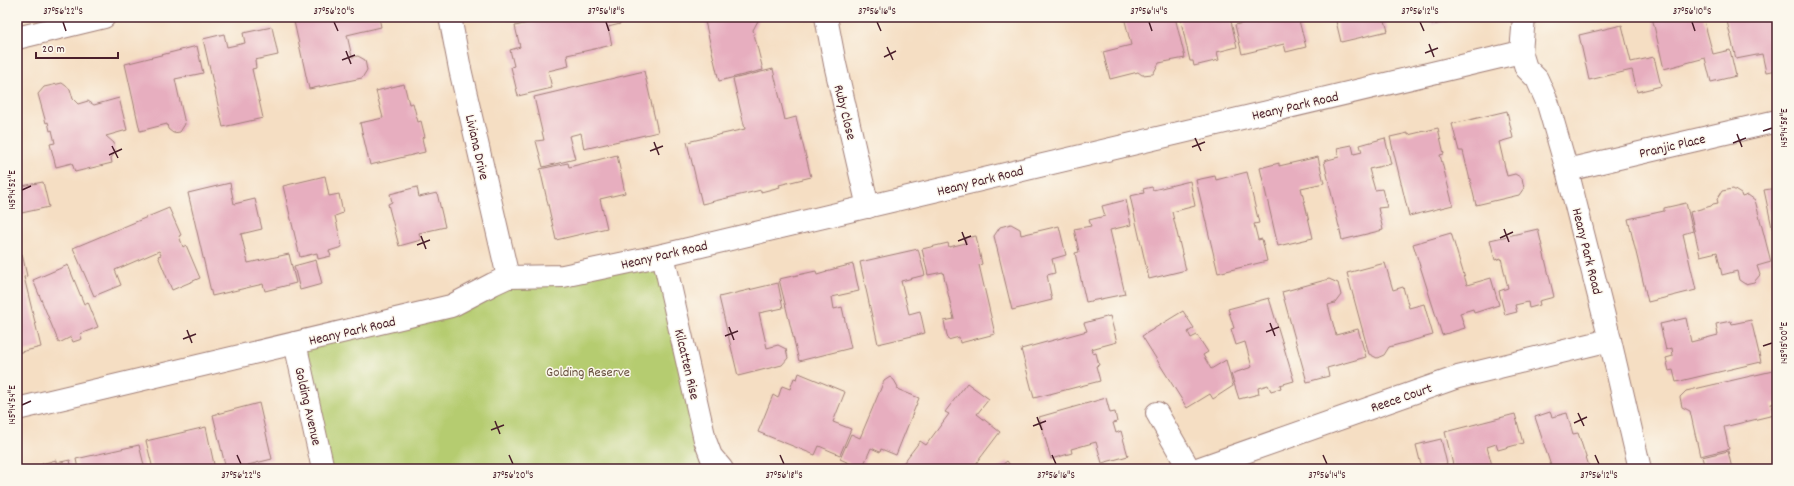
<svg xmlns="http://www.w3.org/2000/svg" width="1794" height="486" viewBox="0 0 1794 486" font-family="Dekko,sans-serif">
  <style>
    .green { fill: #b5cc70; stroke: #80764e }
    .building { fill: #e7aebf }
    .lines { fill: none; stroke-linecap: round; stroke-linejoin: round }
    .street-casing { stroke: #a07e77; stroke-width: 24 }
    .street { stroke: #fff; stroke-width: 22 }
    .ticks { fill: none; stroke: #4a1f2b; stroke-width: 1.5 }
    .labels { text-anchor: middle; stroke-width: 3; stroke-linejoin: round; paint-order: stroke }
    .street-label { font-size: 14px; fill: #4a1f2b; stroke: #fbf7ec }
    .park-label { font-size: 14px; fill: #6a5340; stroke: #fbf7ec }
    .neatline { fill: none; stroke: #4a1f2b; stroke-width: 1.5 }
    .ticks-label { font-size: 10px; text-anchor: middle; fill: #4a1f2b }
  </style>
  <rect width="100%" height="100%" fill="#fbf7ec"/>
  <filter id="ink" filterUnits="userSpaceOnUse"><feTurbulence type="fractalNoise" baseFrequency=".025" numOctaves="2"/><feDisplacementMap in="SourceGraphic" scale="8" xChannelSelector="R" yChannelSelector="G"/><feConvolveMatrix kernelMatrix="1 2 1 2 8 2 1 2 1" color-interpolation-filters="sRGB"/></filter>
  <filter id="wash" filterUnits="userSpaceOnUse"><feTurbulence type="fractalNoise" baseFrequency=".012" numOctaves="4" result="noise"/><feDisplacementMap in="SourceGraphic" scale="16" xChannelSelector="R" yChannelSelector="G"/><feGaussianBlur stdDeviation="0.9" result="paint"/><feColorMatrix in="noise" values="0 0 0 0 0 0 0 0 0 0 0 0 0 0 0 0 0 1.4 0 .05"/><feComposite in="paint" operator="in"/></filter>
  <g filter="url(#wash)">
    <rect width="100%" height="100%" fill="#f5dec3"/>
    <path class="green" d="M663,255L717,469H323L295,343L493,284Z"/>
    <g id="blocks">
      <g class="building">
        <path d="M293,17H379L381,27L347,35L352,57L358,56L365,60L367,70L362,78L309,89Z"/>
        <path d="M507,17H523V18L508,21Z"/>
        <path d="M554,17H618L620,24L608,27L612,45L567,55L569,66L548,71L552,88L518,96L511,67L514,66L510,50L520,47L515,26Z"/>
        <path d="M704,17H760L753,30L763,70L719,81Z"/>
        <path d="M1124,17H1175L1185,58L1159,63L1153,74L1142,75L1138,72L1110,79L1103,52L1131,45Z"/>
        <path d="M1180,17H1218L1219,20L1230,17L1237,47L1217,52L1219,60L1194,66L1193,61H1190Z"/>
        <path d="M1241,17H1298L1306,47L1286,52L1284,44L1242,54L1235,25L1243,23Z"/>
        <path d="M1335,17H1384L1388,31L1341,42Z"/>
        <path d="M1430,17H1464V18L1432,25Z"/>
        <path d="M1652,17H1703L1713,54L1730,50L1736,76L1711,82L1705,58L1664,69Z"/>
        <path d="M1726,17H1777V70L1766,72L1762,54L1736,59Z"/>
        <path d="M1622,25L1631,62L1654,57L1661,86L1637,92L1632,70L1589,80L1579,35Z"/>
        <path d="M272,27L278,55L255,60L256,68L252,69L263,118L223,127L203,39L224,34L227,47L245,43L243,33Z"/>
        <path d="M197,46L203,73L175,79L185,124L180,132L173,133L168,129L167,124L140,131L125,64Z"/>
        <path d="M773,69L785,120L796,117L811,177L779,185L780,187L761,192V190L702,204L687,142L745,129L733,79Z"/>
        <path d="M644,71L658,132L584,149L581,133L569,136L575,159L543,167L536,141L544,140L534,97Z"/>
        <path d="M62,83L70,89L73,99L78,104L88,101L94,105L119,98L127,130L106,136L114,143L115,152L111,158L112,163L75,172L72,163L56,167L50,144L55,143L52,130L50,131L48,122L46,123L38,94L44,87Z"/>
        <path d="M404,84L409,104L413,103L418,122L421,121L425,137L422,138L425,152L370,165L360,123L383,118L376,91Z"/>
        <path d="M1507,111L1513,138L1499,142L1507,176L1515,174L1522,178L1524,188L1519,195L1476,205L1463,151H1459L1452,124Z"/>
        <path d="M1438,128L1444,154L1440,155L1453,205L1409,216L1390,137L1408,133V135Z"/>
        <path d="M1385,138L1391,164L1369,169L1375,190L1382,189L1387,207L1378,208L1383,230L1342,240L1324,161L1339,157L1337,148L1352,145L1354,154L1362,152L1360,145Z"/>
        <path d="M617,155L625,193L600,199L607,228L556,240L540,169L568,163L569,167Z"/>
        <path d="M1318,157L1324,183L1301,188L1313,238L1278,246L1260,168L1279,163V166Z"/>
        <path d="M1247,172L1259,223L1254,224L1258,240L1262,239L1267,261L1218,273L1196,180L1215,176L1216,180Z"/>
        <path d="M325,176L329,196L339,194L343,213L335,216L342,247L329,251L331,256L318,259L317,253L300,257L283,186Z"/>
        <path d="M1190,181L1195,206L1172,212L1186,270L1149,279L1130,196L1144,193L1143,189L1152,187L1153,190Z"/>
        <path d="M43,182L49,207L17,214V187Z"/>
        <path d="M230,183L234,204L255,199L262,229L241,234L248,263L289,254L296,283L265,291L263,284L212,296L188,193Z"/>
        <path d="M417,187L419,197L437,193L445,227L419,233L421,240L399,246L388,204L392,202L390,194Z"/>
        <path d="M1777,188V246H1776L1764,190Z"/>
        <path d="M1733,189L1741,194L1742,197L1748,195L1755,200L1771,262L1757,266L1760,275L1754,282L1745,284L1739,280L1737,271L1722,275L1717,252L1700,256L1690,212L1711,206L1713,204L1718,203L1717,199L1722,191Z"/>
        <path d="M1126,200L1131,225L1110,230L1125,294L1086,302L1075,253L1079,252L1074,229L1091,226L1089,220L1105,216L1102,206Z"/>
        <path d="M1686,203L1693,231L1683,234L1696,290L1648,302L1628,219L1664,211V208Z"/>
        <path d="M169,208L181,235L179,236L183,247L186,245L200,278L172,290L158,256L161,255L159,251L115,270L121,285L94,296L73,248Z"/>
        <path d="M1011,224L1020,229L1021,235L1059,226L1066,255L1052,259L1055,273L1047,275L1052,300L1012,310L994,236L1000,227Z"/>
        <path d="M1538,229L1554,297L1539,301L1540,305L1529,308L1528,302L1515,305L1517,312L1505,315L1499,291L1508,288L1501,258L1495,260L1490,240Z"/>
        <path d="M1451,233L1467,285L1491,278L1499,305L1474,313L1473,309L1460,313L1465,328L1442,335L1413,244Z"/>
        <path d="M976,236L982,264L979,265L995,334L960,343L959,337L948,340L944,321L954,319L943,272L928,275L922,249L948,243L949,247L966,243L965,238Z"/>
        <path d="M918,249L925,275L901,281L909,314L920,311L925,333L878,344L860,262Z"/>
        <path d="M22,254L27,276L24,277L41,347L17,353V255Z"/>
        <path d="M316,260L322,284L300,290L294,266Z"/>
        <path d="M1385,263L1393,290L1403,287L1409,308L1424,304L1433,335L1389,347L1384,355L1377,358L1369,354L1347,273Z"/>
        <path d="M853,264L859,291L832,297L834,309L842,307L851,348L799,361L779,279L816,271L817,275L827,272L826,271Z"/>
        <path d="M68,265L84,304L88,302L98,327L80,334L82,339L73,342L71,337L59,343L33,280Z"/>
        <path d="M1329,279L1338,283L1341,295L1335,303L1328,305L1336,335L1358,329L1366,357L1327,368L1329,376L1307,382L1282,292Z"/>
        <path d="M778,283L783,308L759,313L767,348L778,345L786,349L788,358L782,365L738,376L719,297Z"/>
        <path d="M1269,298L1294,381L1280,385L1281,388L1271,391L1268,385L1258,388L1259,394L1239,399L1231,374L1252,367L1245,342L1236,345L1231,329L1234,328L1228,309Z"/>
        <path d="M1183,311L1194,328L1188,332L1191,338L1197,335L1208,352L1203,355L1211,369L1226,360L1233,386L1213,399L1210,394L1187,408L1142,336Z"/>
        <path d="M1110,316L1117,342L1091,349L1093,354L1096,353L1099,365L1096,366L1100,381L1034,398L1021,349L1087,331L1084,323Z"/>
        <path d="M1686,318L1691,342L1718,335L1716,324L1731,321L1732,324L1751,320L1761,362L1676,382L1673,370L1669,371L1666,358L1673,356L1672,348L1666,350L1660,324Z"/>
        <path d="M1777,370V403L1771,404L1774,415L1724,427L1729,449L1700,456L1690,411L1682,407L1680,397L1686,391Z"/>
        <path d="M799,373L845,392L833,422L851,429L840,455L819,446L815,455L758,432L773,395L778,398L782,386L790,389L794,378L797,379Z"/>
        <path d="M890,377L894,380L898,387L897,389L919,398L896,455L881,449L880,452L871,448L862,469L840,459L851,434L860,438L884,381Z"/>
        <path d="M967,383L989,399L977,414L1000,432L972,469H906L901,466L920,441L926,445L949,414L945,412Z"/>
        <path d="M1106,398L1110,413L1115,412L1117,422L1113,423L1116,433L1121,431L1128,456L1102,463L1096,442L1071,449L1072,453L1051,459L1039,417Z"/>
        <path d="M259,403L272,459L248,465L249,469H226L213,415Z"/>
        <path d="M1550,412L1552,417L1567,413L1573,434L1578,433L1590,469H1552L1535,417Z"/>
        <path d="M1515,414L1523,443L1498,450L1496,444L1487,447L1493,469H1454L1445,432Z"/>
        <path d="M206,427L215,469H153L146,441Z"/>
        <path d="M1441,439L1447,464L1422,469L1416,445Z"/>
        <path d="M139,445L145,469H78L76,459Z"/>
        <path d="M1728,451L1732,469H1705L1702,457Z"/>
        <path d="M56,460V463L70,460L72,469H34L42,467L41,464Z"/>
        <path d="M1007,461L1013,469H997Z"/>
      </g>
    </g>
  </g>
  <g filter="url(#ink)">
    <use href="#blocks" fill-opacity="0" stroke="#a07e77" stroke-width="1"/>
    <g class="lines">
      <defs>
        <g id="street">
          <path d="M450,17L460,69L508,277"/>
          <path d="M826,17L835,64L868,207"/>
          <path d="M1524,17L1521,52L1526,68L1537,79L1548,104L1567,170L1610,340L1640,469"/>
          <path d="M17,38L104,17"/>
          <path d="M1567,170L1777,121"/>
          <path d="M663,255L705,440L711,456L722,469"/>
          <path d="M295,343L323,469"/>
          <path d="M17,409L451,306L493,284L508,277L563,276L663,255L1521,52"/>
          <path d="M1157,413L1189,469"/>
          <path d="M1197,469L1458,377L1610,340"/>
        </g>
      </defs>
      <use href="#street" class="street-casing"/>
      <use href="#street" class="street"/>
    </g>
  </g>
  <path class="ticks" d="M63,22L66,31M334,22L338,31M606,22L609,31M877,22L881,31M1149,22L1152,31M1420,22L1424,31M1692,22L1695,31M1429,44L1434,57M887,47L893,60M346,51L351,64M1425,53L1438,48M884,57L896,51M342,60L355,55M1763,131L1772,128M1737,134L1742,147M1195,138L1201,151M654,142L659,155M1733,143L1746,138M112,146L118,158M1192,147L1205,142M650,151L663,146M109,155L122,149M22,190L31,186M1504,229L1509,242M962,232L967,245M421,236L426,249M1500,238L1513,232M958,241L971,236M417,245L430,240M1270,323L1275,336M729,327L734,340M187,330L192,343M1266,332L1279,327M725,336L738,331M183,339L196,334M1763,346L1772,343M22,405L31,401M1578,413L1584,426M1037,417L1042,430M495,421L500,434M1574,423L1587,417M1033,426L1046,421M491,430L504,425M237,455L241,464M509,455L513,464M780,455L784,464M1052,455L1056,464M1323,455L1327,464M1595,455L1599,464"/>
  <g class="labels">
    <g class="street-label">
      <text transform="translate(1295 105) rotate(-13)" y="5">Heany Park Road</text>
      <text transform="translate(846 112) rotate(76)" y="5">Ruby Close</text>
      <text transform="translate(1672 145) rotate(-13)" y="5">Pranjic Place</text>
      <text transform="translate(478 147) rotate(77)" y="5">Liviana Drive</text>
      <text transform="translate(980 180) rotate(-14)" y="5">Heany Park Road</text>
      <text transform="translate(1588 251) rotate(76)" y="5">Heany Park Road</text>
      <text transform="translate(664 254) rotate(-13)" y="5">Heany Park Road</text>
      <text transform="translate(352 330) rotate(-13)" y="5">Heany Park Road</text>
      <text transform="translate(688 364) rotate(77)" y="5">Kilcatten Rise</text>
      <text transform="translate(1401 397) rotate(-19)" y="5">Reece Court</text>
      <text transform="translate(309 406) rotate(77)" y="5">Golding Avenue</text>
    </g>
    <g class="park-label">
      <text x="588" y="376">Golding Reserve</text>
    </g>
  </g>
  <rect width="1794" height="486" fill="none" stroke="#fbf7ec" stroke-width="44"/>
  <path d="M36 52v6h82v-6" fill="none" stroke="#4a1f2b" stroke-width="2"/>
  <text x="42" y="52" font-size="12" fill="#4a1f2b" stroke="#fbf7ec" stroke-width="3" paint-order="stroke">20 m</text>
  <rect x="22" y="22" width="1750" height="442" class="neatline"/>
  <g class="ticks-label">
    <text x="63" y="14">37°56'22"S</text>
    <text x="334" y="14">37°56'20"S</text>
    <text x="606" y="14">37°56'18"S</text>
    <text x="877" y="14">37°56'16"S</text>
    <text x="1149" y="14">37°56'14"S</text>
    <text x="1420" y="14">37°56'12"S</text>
    <text x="1692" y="14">37°56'10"S</text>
    <text transform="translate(1783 128) rotate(-90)" y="4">145°14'58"E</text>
    <text transform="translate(11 190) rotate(-90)" y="4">145°14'52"E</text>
    <text transform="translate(1783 343) rotate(-90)" y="4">145°15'00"E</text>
    <text transform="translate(11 405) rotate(-90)" y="4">145°14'54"E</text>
    <text x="241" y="478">37°56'22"S</text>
    <text x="513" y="478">37°56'20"S</text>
    <text x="784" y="478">37°56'18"S</text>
    <text x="1056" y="478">37°56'16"S</text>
    <text x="1327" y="478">37°56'14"S</text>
    <text x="1599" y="478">37°56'12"S</text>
  </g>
</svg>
